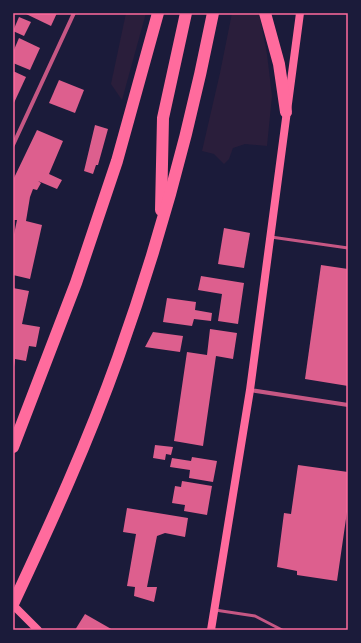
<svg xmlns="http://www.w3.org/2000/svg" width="361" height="643" viewBox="0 0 361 643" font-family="Merriweather,serif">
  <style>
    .green { fill: #2a1e3b }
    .building { fill: #dd5f8e }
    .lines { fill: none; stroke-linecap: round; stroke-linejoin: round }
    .service { stroke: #c65784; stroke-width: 3 }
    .minor { stroke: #c65784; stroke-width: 4 }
    .secondary { stroke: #ff6b9d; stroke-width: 8 }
    .motorway { stroke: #ff6b9d; stroke-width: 12 }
    .neatline { fill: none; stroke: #ff6b9d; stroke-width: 1.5 }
  </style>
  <rect width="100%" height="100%" fill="#1b1b3a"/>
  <g class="green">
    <path d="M126,13H146L122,100L111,84Z"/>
    <path d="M232,13H259L267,54L272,96L267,146L245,144L233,148L229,159L224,164L214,154L202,151L220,73Z"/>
  </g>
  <g class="building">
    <path d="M24,13H57L51,26Z"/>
    <path d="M19,17L31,22L24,36L13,31Z"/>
    <path d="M19,38L40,48L30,70L13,63V52Z"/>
    <path d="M13,71L26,77L13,105Z"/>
    <path d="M59,80L84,90L75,113L49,103Z"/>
    <path d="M95,125L108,129L98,165H96L93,174L84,171Z"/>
    <path d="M37,130L63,141L49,174L62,180L57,189L38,181L41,183L37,190L33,189L30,197L26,221L42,225L30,279L13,275V239L17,220H13V180Z"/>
    <path d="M224,228L250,233L244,268L218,264Z"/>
    <path d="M321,265L348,269V386L305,379Z"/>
    <path d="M201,276L244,283L238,324L218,321L222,294L198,290Z"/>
    <path d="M13,288L29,291L22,324L40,327L36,347L29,346L26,361L15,359L14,367Z"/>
    <path d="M167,298L196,302L195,310L212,313L211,321L194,319L192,326L163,322Z"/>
    <path d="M210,329L237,333L233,359L216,356L203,446L174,441L187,352L207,355Z"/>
    <path d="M153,332L183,336L180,352L145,347Z"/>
    <path d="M155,445L173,447L171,455L166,454L165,460L153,458Z"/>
    <path d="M192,457L217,461L213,482L189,478L190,470L170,467L172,458L191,461Z"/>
    <path d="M298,465L348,472V505L337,581L297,575V571L277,567L284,513L291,514Z"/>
    <path d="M182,481L212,486L207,515L184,511L185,505L172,503L175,486L181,487Z"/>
    <path d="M127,508L188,518L185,537L165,533L157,536L147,587H157L154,602L134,596L135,587L127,586L136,534L123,532Z"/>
    <path d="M85,614L113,630H75Z"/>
  </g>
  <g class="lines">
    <g class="service">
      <path d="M271,237L348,248"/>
      <path d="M215,610L255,616L282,630"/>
    </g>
    <g class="minor">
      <path d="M13,145L74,13"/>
      <path d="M250,390L348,405"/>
    </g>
    <g class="secondary">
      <path d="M13,605L38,630"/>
      <path d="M211,630L250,390L300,13"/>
    </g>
    <g class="motorway">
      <path d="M265,13L279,64L286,112"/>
      <path d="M161,210L163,118L186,13"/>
      <path d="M13,447L76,283L117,161L158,13"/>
      <path d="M13,604C51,523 88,442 118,358C158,246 190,130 213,13"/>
    </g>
  </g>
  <rect width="361" height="643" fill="none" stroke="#1b1b3a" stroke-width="28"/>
  <rect x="14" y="14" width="333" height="615" class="neatline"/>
</svg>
